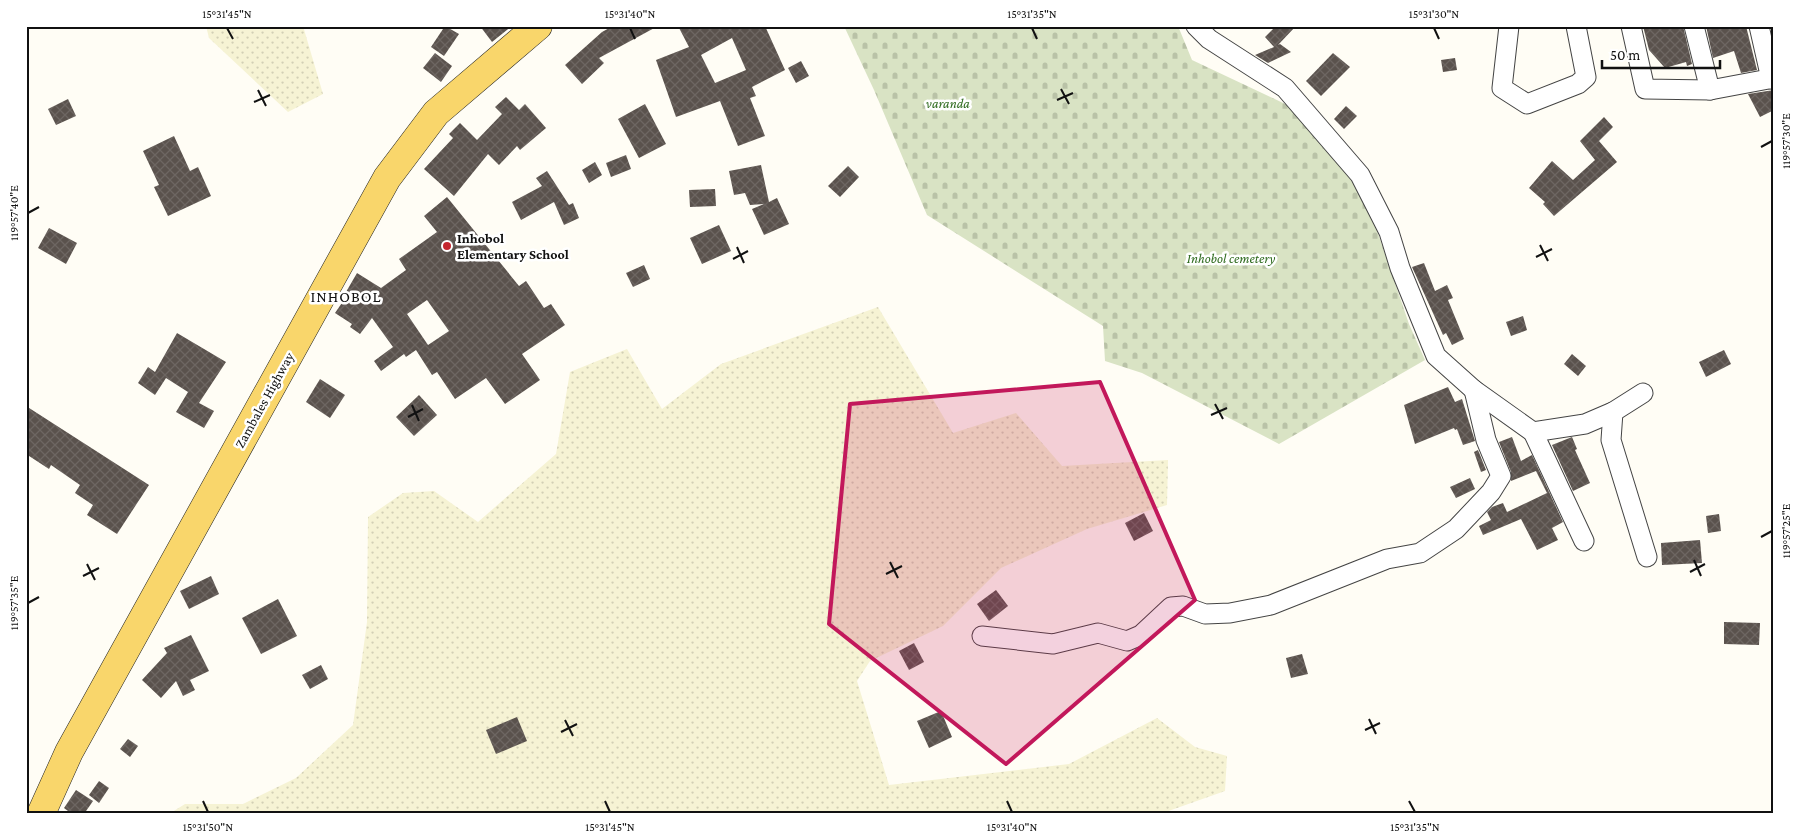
<svg xmlns="http://www.w3.org/2000/svg" width="1800" height="840" viewBox="0 0 1800 840" font-family="'Crimson Pro',serif">
  <style>
    .farmland { fill: url(#farmland-dots) }
    .cemetery { fill: url(#cemetery-stones) }
    .building { fill: url(#building-cross-hatch); fill-rule: evenodd }
    .lines { fill: none; stroke-linecap: round; stroke-linejoin: round }
    .minor-casing { stroke: #444; stroke-width: 21 }
    .primary-casing { stroke: #222; stroke-width: 29 }
    .minor { stroke: #fff; stroke-width: 19 }
    .primary { stroke: #f9d66b; stroke-width: 28 }
    .marked { fill: #c2185b; fill-opacity: 0.2; stroke: #c2185b; stroke-width: 4; stroke-linejoin: round }
    .ticks { fill: none; stroke: #111; stroke-width: 2 }
    .poi-dot { fill: #c4262e; stroke: #fff; stroke-width: 2 }
    .labels { text-anchor: middle; stroke-width: 5; stroke-linejoin: round; paint-order: stroke }
    .park-label { font-size: 14px; font-style: italic; fill: #2f6b1f; stroke: #fff }
    .poi-label { font-size: 14px; font-weight: bold; fill: #111; stroke: #fff; text-anchor: start }
    .street-label { font-size: 14px; fill: #111; stroke: #fff }
    .quarter-label { font-size: 16px; letter-spacing: 1px; fill: #111; stroke: #fff }
    .neatline { fill: none; stroke: #111; stroke-width: 2 }
    .ticks-label { font-size: 12px; text-anchor: middle; fill: #111 }
  </style>
  <defs>
    <pattern id="farmland-dots" width="8" height="8" patternUnits="userSpaceOnUse" patternTransform="scale(1.25)"><rect width="8" height="8" fill="#f6f3d4"/><path d="M2 2h.1M6 6h.1" fill="none" stroke="#d2cfb5" stroke-width="1.8" stroke-linecap="round"/></pattern>
    <pattern id="cemetery-stones" width="16" height="16" patternUnits="userSpaceOnUse" patternTransform="scale(1.25)"><rect width="16" height="16" fill="#d9e3c4"/><path d="M2 7V4a2 2 0 0 1 4 0v3zM10 15v-3a2 2 0 0 1 4 0v3z" fill="#b9c2a7"/></pattern>
    <pattern id="building-cross-hatch" width="8" height="8" patternUnits="userSpaceOnUse" patternTransform="scale(1.25)"><rect width="8" height="8" fill="#5a524d"/><path d="M0 0l8 8M0 8l8-8" fill="none" stroke="#6d6662"/></pattern>
  </defs>
  <rect width="100%" height="100%" fill="#fffdf5"/>
  <g class="farmland">
    <path d="M206,26H303L323,94L288,112L209,38Z"/>
    <path d="M878,307L953,433L1016,413L1062,466L1168,460L1167,505L1087,529L1001,568L943,626L870,661L857,681L889,785L1069,764L1157,718L1195,747L1227,756L1225,791L1160,814H169L185,804H243L296,778L353,725L367,622L368,517L403,493L434,491L478,522L556,454L570,372L627,349L662,409L721,364Z"/>
  </g>
  <path class="cemetery" d="M844,26H1178L1192,60L1302,112L1368,204L1409,324L1425,360L1279,444L1142,373L1105,361L1103,326L927,215L874,90Z"/>
  <g class="building">
    <path d="M445,26L459,34L444,56L431,47Z"/>
    <path d="M480,26H512L492,42Z"/>
    <path d="M613,26H658L599,58L604,63L582,84L565,65L602,32Z"/>
    <path d="M678,26H765L785,70L752,87L756,96L750,98L765,136L738,146L720,101L676,117L656,60L689,47ZM732,38L746,70L715,83L701,55Z"/>
    <path d="M1276,26H1296L1278,45L1280,44L1291,52L1268,63L1255,55L1274,47L1265,37Z"/>
    <path d="M1643,26H1683L1692,64L1687,66L1686,62L1665,68L1649,50Z"/>
    <path d="M1706,26H1746L1757,70L1741,73L1734,51L1713,58Z"/>
    <path d="M435,53L452,66L441,82L423,68Z"/>
    <path d="M1333,53L1350,67L1321,96L1306,81Z"/>
    <path d="M1455,58L1457,70L1443,72L1441,60Z"/>
    <path d="M801,61L809,76L796,83L788,68Z"/>
    <path d="M1774,90V110L1760,117L1748,94Z"/>
    <path d="M506,97L519,110L525,104L546,128L520,150L517,146L499,165L488,154L454,196L424,169L453,138L449,134L460,123L477,140L502,114L495,107Z"/>
    <path d="M68,99L76,116L56,125L48,109Z"/>
    <path d="M645,104L666,144L639,158L618,119Z"/>
    <path d="M1346,106L1357,116L1344,129L1334,119Z"/>
    <path d="M1604,117L1613,127L1599,141L1617,162L1554,216L1543,204L1545,202L1529,188L1552,161L1573,180L1595,160L1580,141Z"/>
    <path d="M174,136L190,171L198,167L211,196L168,216L154,187L159,185L143,151Z"/>
    <path d="M626,155L631,169L611,177L606,163Z"/>
    <path d="M595,162L602,175L589,183L582,170Z"/>
    <path d="M761,165L769,202L777,198L789,224L764,235L752,209L764,204L750,205L745,193L734,195L729,171Z"/>
    <path d="M848,166L859,177L840,197L828,186Z"/>
    <path d="M547,171L569,205L573,203L579,218L564,225L554,202L521,220L512,202L542,186L536,178Z"/>
    <path d="M715,189L716,206L690,207L689,190Z"/>
    <path d="M447,197L519,286L526,281L544,308L551,304L565,325L522,354L540,380L505,404L486,378L455,399L437,372L432,375L416,350L406,357L404,354L381,371L374,361L393,347L372,318L360,334L350,327L352,324L335,313L348,294L346,292L357,273L381,288L406,270L399,259L437,232L424,216ZM427,300L449,331L428,345L407,314Z"/>
    <path d="M719,225L731,251L702,264L690,238Z"/>
    <path d="M49,228L77,243L66,264L38,248Z"/>
    <path d="M1424,263L1435,291L1447,285L1453,298L1448,300L1464,339L1452,345L1446,333L1443,335L1412,267Z"/>
    <path d="M644,265L650,279L633,287L626,273Z"/>
    <path d="M1523,316L1527,330L1511,336L1506,322Z"/>
    <path d="M177,333L226,362L199,403L214,411L204,428L176,412L188,392L166,378L155,395L138,383L148,367L155,372Z"/>
    <path d="M1724,350L1731,364L1706,377L1699,362Z"/>
    <path d="M1572,354L1586,366L1578,376L1564,364Z"/>
    <path d="M320,379L345,395L330,418L306,402Z"/>
    <path d="M1448,387L1455,402L1462,399L1475,441L1463,445L1457,429L1455,430L1454,428L1415,444L1404,405Z"/>
    <path d="M419,395L437,415L414,436L396,417Z"/>
    <path d="M26,406L149,485L117,534L87,515L93,505L75,493L80,485L51,465L49,469L26,454Z"/>
    <path d="M1512,437L1521,461L1532,455L1563,522L1552,528L1558,540L1537,550L1521,519L1483,535L1479,526L1491,520L1487,512L1492,507L1503,503L1507,512L1547,493L1536,471L1511,481V472L1499,442Z"/>
    <path d="M1572,437L1577,449L1575,450L1590,483L1573,491L1552,445Z"/>
    <path d="M1478,450L1486,470L1481,472L1474,452Z"/>
    <path d="M1470,478L1475,489L1456,498L1450,487Z"/>
    <path d="M1144,513L1153,531L1134,541L1125,523Z"/>
    <path d="M1719,514L1721,531L1708,533L1706,516Z"/>
    <path d="M1700,540L1702,563L1662,565L1661,543Z"/>
    <path d="M211,576L219,594L189,609L180,591Z"/>
    <path d="M996,590L1008,606L989,621L977,604Z"/>
    <path d="M278,599L297,636L261,654L242,618Z"/>
    <path d="M1724,622L1760,623L1759,645L1724,644Z"/>
    <path d="M191,635L209,671L190,680L195,690L183,696L176,681L161,698L142,680L167,653L164,648Z"/>
    <path d="M914,643L924,662L909,670L899,651Z"/>
    <path d="M1302,654L1308,674L1291,678L1286,658Z"/>
    <path d="M321,665L328,679L310,689L302,675Z"/>
    <path d="M941,711L952,737L929,748L917,721Z"/>
    <path d="M517,717L527,741L496,754L486,730Z"/>
    <path d="M128,739L138,746L130,757L120,749Z"/>
    <path d="M99,781L109,788L99,803L89,795Z"/>
    <path d="M76,790L93,801L84,814H72L64,808Z"/>
  </g>
  <g class="lines">
    <defs>
      <g id="minor">
        <path d="M1196,26L1209,39L1285,88L1360,175L1389,232L1400,268L1436,356L1474,390L1533,432L1585,424L1613,412L1643,393"/>
        <path d="M1509,26L1502,88L1527,104L1578,84L1586,77L1576,26"/>
        <path d="M1631,26L1645,89L1710,90L1774,78"/>
        <path d="M1694,26L1710,90"/>
        <path d="M1759,26L1771,79"/>
        <path d="M1613,412L1611,440L1647,557"/>
        <path d="M1533,432L1584,541"/>
        <path d="M982,636L1053,644L1098,633L1127,641L1141,635L1171,607L1183,606L1205,614L1230,613L1271,605L1387,559L1420,553L1456,529L1491,492L1501,476L1486,440L1474,390"/>
      </g>
      <path id="primary" d="M41,814L69,752L387,178L436,113L538,26"/>
    </defs>
    <use href="#minor" class="minor-casing"/>
    <use href="#primary" class="primary-casing"/>
    <use href="#minor" class="minor"/>
    <use href="#primary" class="primary"/>
  </g>
  <path class="marked" d="M1100,382L1195,600L1006,764L829,624L850,404Z"/>
  <path class="ticks" d="M227,28L233,39M630,28L635,39M1032,28L1037,39M1434,28L1439,39M1061,89L1069,104M258,90L266,106M1057,100L1073,93M254,102L270,95M1761,147L1772,141M28,213L39,207M1540,245L1548,261M737,247L744,263M1536,257L1552,249M733,259L748,251M1215,404L1223,419M412,405L419,421M1211,415L1227,408M408,417L423,409M1761,537L1772,531M1694,560L1701,576M890,562L898,578M87,564L95,580M1690,572L1705,564M886,574L902,566M83,576L99,568M28,603L39,597M1369,719L1376,734M565,720L573,736M1365,730L1380,723M561,732L577,724M203,801L208,812M605,801L610,812M1007,801L1012,812M1409,801L1415,812"/>
  <circle class="poi-dot" cx="447" cy="246" r="5"/>
  <g class="labels">
    <g class="park-label">
      <text x="948" y="108">varanda</text>
      <text x="1231" y="263">Inhobol cemetery</text>
    </g>
    <g class="poi-label">
      <text x="457" y="243">Inhobol<tspan x="457" dy="16">Elementary School</tspan></text>
    </g>
    <g class="street-label">
      <text transform="translate(264 400) rotate(-61)" y="5">Zambales Highway</text>
    </g>
    <g class="quarter-label">
      <text x="346" y="302">INHOBOL</text>
    </g>
  </g>
  <rect width="1800" height="840" fill="none" stroke="#ffffff" stroke-width="55"/>
  <path d="M1602 60v8h118v-8" fill="none" stroke="#111111" stroke-width="2.5"/>
  <text x="1610" y="60" font-size="15" fill="#111111" stroke="#ffffff" stroke-width="4" paint-order="stroke">50 m</text>
  <rect x="28" y="28" width="1744" height="784" class="neatline"/>
  <g class="ticks-label">
    <text x="227" y="18">15°31'45"N</text>
    <text x="630" y="18">15°31'40"N</text>
    <text x="1032" y="18">15°31'35"N</text>
    <text x="1434" y="18">15°31'30"N</text>
    <text transform="translate(1786 141) rotate(-90)" y="4">119°57'30"E</text>
    <text transform="translate(14 213) rotate(-90)" y="4">119°57'40"E</text>
    <text transform="translate(1786 531) rotate(-90)" y="4">119°57'25"E</text>
    <text transform="translate(14 603) rotate(-90)" y="4">119°57'35"E</text>
    <text x="208" y="831">15°31'50"N</text>
    <text x="610" y="831">15°31'45"N</text>
    <text x="1012" y="831">15°31'40"N</text>
    <text x="1415" y="831">15°31'35"N</text>
  </g>
</svg>
